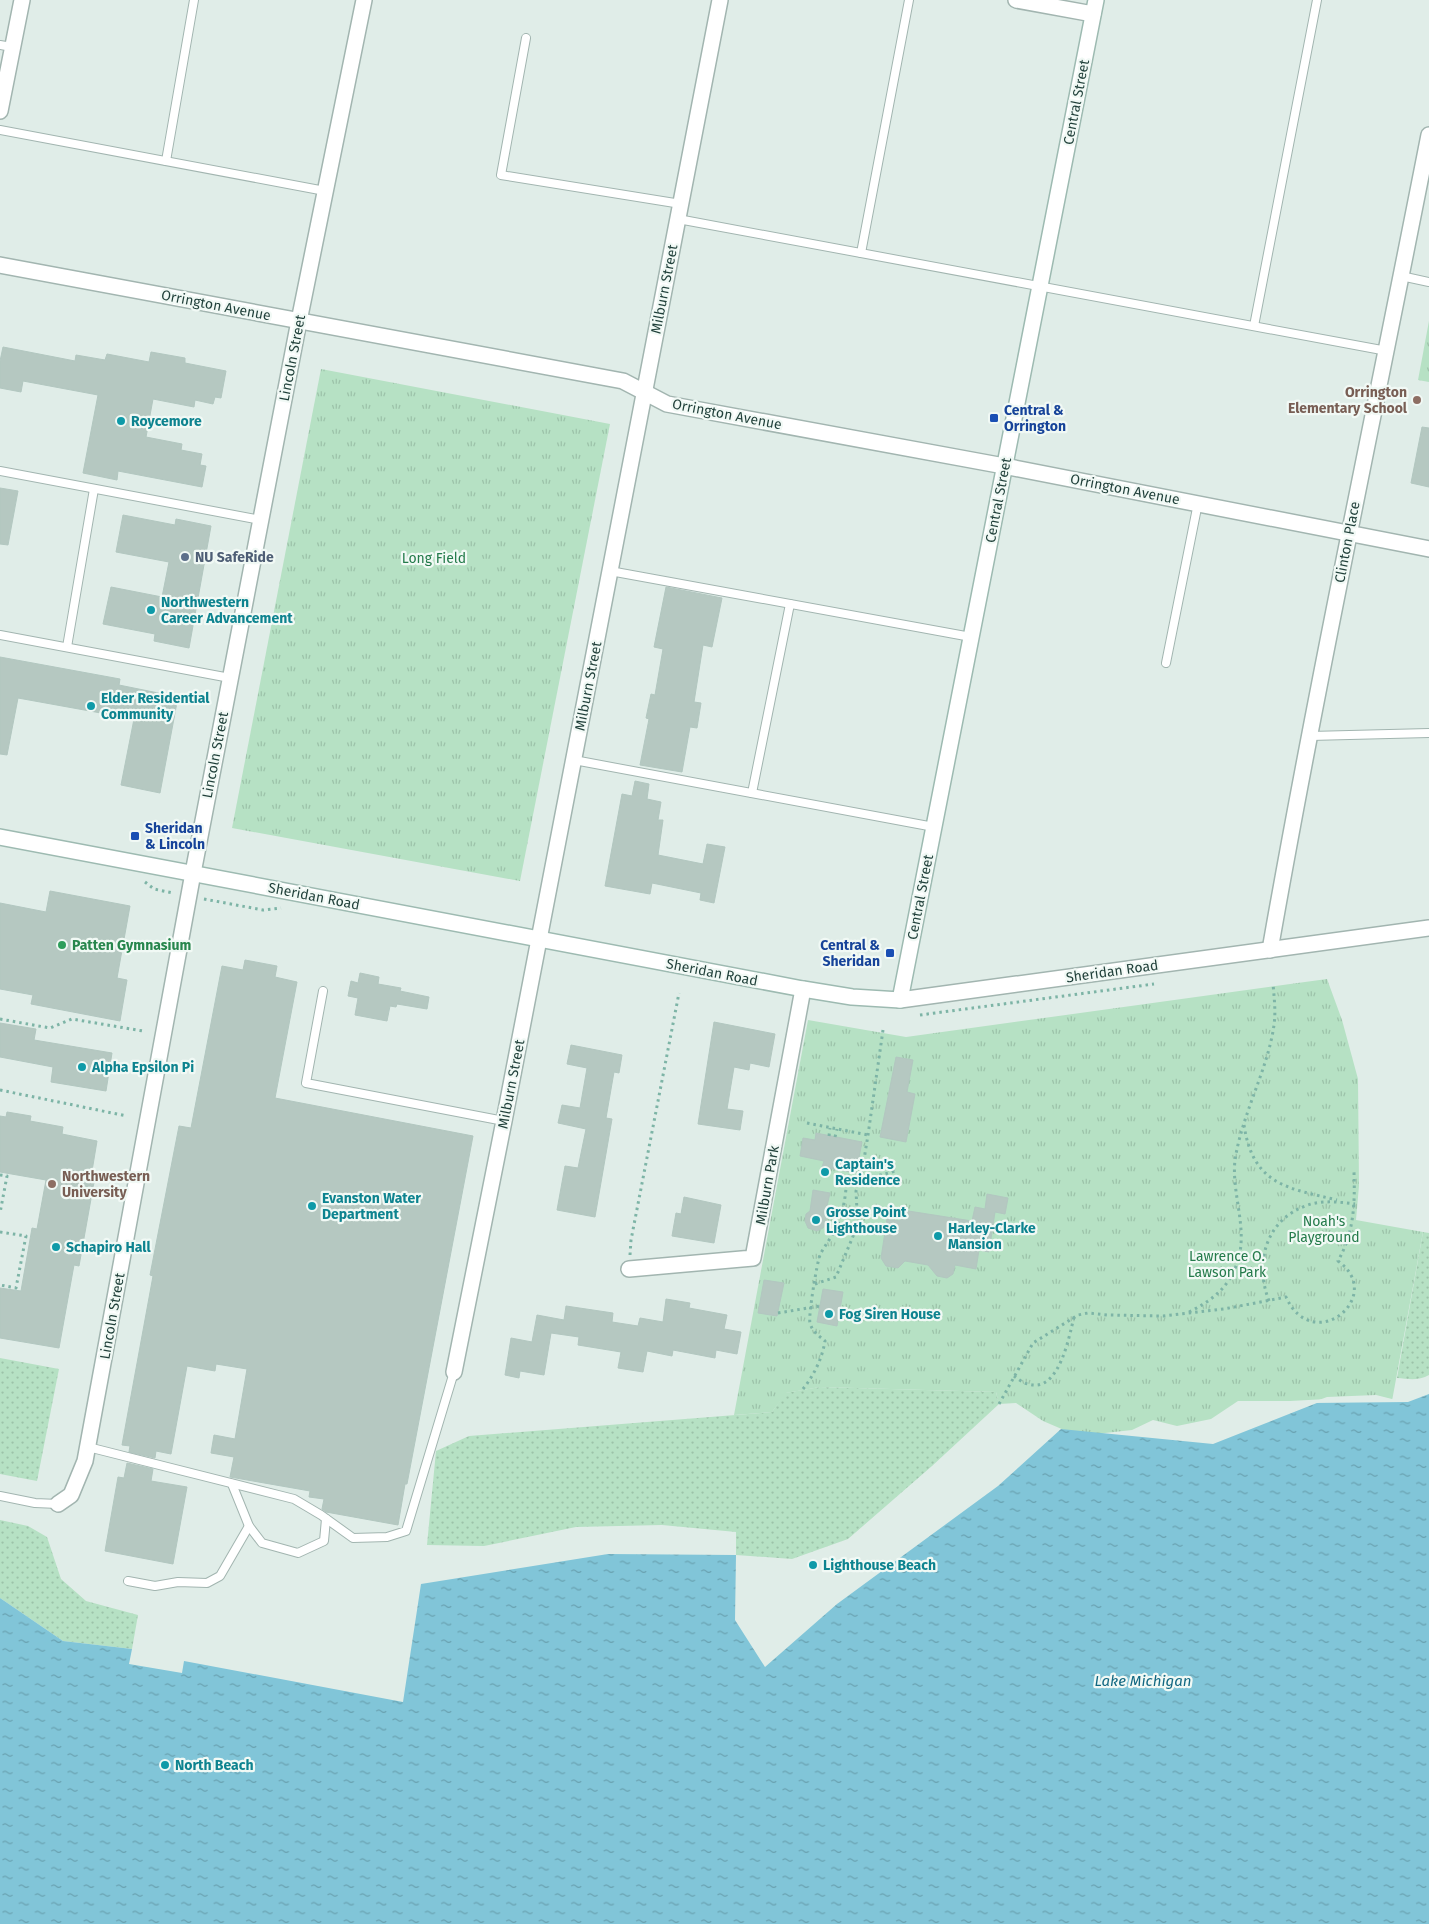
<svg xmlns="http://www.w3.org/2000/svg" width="1429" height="1924" viewBox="0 0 1429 1924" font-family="'Fira Sans',sans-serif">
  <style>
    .grass { fill: url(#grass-dots) }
    .park { fill: url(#park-tufts) }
    .water { fill: url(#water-ripples) }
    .pier { fill: #e0ede8 }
    .building { fill: #b5c8c1; stroke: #b2c7c0 }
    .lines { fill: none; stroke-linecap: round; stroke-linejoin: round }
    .service-casing { stroke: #a2b5b0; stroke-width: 10 }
    .minor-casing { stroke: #a2b5b0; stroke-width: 18 }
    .tertiary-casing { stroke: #a2b5b0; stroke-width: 18 }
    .secondary-casing { stroke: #9dbab1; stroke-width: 18 }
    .path { stroke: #7db4a6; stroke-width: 3; stroke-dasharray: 2.5 4; stroke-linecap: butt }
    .service { stroke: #fff; stroke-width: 8 }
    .minor { stroke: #fff; stroke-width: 15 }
    .tertiary { stroke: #fff; stroke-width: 15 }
    .secondary { stroke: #fff; stroke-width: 15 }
    .education-dot { fill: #8d6e63; stroke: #f1f9f5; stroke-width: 2 }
    .transit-dot { fill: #1a4fb4; stroke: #f1f9f5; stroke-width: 2 }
    .culture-dot { fill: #0f9aa8; stroke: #f1f9f5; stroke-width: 2 }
    .service-dot { fill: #5c6f8a; stroke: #f1f9f5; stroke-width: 2 }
    .leisure-dot { fill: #2e9e5b; stroke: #f1f9f5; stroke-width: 2 }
    .labels { text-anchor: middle; stroke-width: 4.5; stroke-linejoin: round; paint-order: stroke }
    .street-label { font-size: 14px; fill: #1f3f39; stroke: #f1f9f5 }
    .education-label { font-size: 14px; font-weight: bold; fill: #785e54; stroke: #f1f9f5; text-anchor: end }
    .transit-label { font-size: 14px; font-weight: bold; fill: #164399; stroke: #f1f9f5; text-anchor: start }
    .culture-label { font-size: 14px; font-weight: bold; fill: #0d838f; stroke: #f1f9f5; text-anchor: start }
    .service-label { font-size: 14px; font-weight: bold; fill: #4e5e75; stroke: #f1f9f5; text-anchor: start }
    .park-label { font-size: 14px; fill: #247b4b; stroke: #f1f9f5 }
    .leisure-label { font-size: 14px; font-weight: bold; fill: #27864d; stroke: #f1f9f5; text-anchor: start }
    .water-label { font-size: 15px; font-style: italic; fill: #126882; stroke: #f1f9f5 }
  </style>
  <defs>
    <pattern id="grass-dots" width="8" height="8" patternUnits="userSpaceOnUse" patternTransform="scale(1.25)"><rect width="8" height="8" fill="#b6e1c4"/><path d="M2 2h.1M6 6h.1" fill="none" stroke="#9cc2a9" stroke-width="1.8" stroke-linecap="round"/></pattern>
    <pattern id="park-tufts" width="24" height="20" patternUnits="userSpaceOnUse" patternTransform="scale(1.25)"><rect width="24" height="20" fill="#b6e1c4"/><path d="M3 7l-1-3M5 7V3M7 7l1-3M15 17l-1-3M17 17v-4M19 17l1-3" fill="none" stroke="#9cc2a9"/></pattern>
    <pattern id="water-ripples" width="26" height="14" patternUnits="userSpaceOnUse" patternTransform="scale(1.25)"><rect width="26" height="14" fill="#81c5d8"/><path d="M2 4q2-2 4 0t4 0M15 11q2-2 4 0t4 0" fill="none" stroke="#69a1b0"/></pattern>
  </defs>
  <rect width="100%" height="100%" fill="#e0ede8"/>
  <g class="grass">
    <path d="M1423,1232L1429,1233V1375C1419,1381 1408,1379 1397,1378Z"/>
    <path d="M0,1358L59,1369L37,1481L0,1474Z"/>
    <path d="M820,1387L996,1392L999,1404L932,1466L848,1539L792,1559L736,1555V1532L662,1525L576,1527L484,1546L427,1545L436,1451L469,1436L772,1412L785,1393Z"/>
    <path d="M0,1520L28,1526L47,1537L61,1579L86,1601L138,1615L132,1649L63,1641L0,1598Z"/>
  </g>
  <g class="park">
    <path d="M1429,321V382L1418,380Z"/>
    <path d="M321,369L610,424L520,881L232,828Z"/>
    <path d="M1327,979L1342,1020L1358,1079L1359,1186L1356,1220L1423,1232L1392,1401L1327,1399L1290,1401H1238L1211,1419L1177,1426L1153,1420L1132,1430L1078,1436L1043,1421L1016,1403L999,1404L996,1392L820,1387L786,1393L772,1412L734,1415L808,1020L906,1037Z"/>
  </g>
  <path class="water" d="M1429,1380V1924H0V1598L63,1641L132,1649L129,1664L182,1673L184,1661L403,1702L421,1584L608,1554L736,1555L735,1620L765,1667L837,1604L998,1486L1061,1429L1213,1444L1327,1399L1393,1401L1407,1398Z"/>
  <path class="pier" d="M1429,1377V1394L1408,1402L1311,1403L1327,1397L1376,1395L1392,1399L1406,1396L1421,1381Z"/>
  <g class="building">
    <path d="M3,347L75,361L76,355L105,360L107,354L149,362L151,352L185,358V363L226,371L221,398L215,397L213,404L195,400L194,407L153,399L146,437L182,444L181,450L202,454L200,465L206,466L202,487L118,471L117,480L83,473L98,395L23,381L21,392L0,388V361Z"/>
    <path d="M1422,427L1429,428V487L1411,483Z"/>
    <path d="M0,488L18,491L8,545L0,544Z"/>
    <path d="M123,515L175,525L176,519L211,526L189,648L154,641L155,634L103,624L111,587L162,597L169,562L116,552Z"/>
    <path d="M666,587L722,598L712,647L703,645L694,702L701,703L697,728L690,727L682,772L640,765L649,719L646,718L651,694L655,695L663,649L654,647Z"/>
    <path d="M0,657L120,679L119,685L178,697L160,793L121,785L134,719L18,698L7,755L0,754Z"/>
    <path d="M635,781L649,784L647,799L661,802L658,820H663L658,855L703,864L707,844L725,847L714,903L700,900L701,893L652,883L650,894L605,886L622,794L632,796Z"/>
    <path d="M50,891L130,906L117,978L127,980L120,1021L31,1004L33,995L0,989V903L46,912Z"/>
    <path d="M245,960L277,966L275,977L297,982L275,1098L473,1136L407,1484H405L398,1525L326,1512L322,1509L324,1499L309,1497L310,1491L230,1477L234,1457L211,1453L214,1435L235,1439L247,1369L216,1364L215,1371L187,1366L171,1454L156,1451L155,1458L129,1452L130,1446L122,1445L153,1276L150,1275L179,1126L191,1128L222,966L243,970Z"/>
    <path d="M360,973L379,977L378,984L401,988L400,991L429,997L427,1009L397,1004L396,1007L390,1006L387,1021L355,1015L358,998L348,996L351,981L358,983Z"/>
    <path d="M714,1022L775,1034L769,1067L750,1063L749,1070L734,1067L727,1109L743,1111L740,1130L698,1124Z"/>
    <path d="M0,1023L36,1029L34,1040L112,1053L106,1091L51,1082L53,1067L0,1057Z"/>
    <path d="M571,1045L622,1055L619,1073L614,1072L606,1118L612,1119L595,1217L557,1210L565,1166L578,1168L586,1129L558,1123L562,1105L580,1108L587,1068L567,1064Z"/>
    <path d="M896,1057L913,1060L907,1092L915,1094L906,1142L880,1137Z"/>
    <path d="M7,1112L31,1116L30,1121L63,1127L62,1134L97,1141L92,1171H96L79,1266L74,1265L59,1348L0,1338V1288L21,1291L32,1228L37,1229L46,1180L0,1172V1116L6,1117Z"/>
    <path d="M816,1133L862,1142L856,1173L822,1167L824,1161L800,1156L803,1138L815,1140Z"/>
    <path d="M813,1190L830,1193L825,1215L827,1222L823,1228L817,1231L808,1228L805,1221L806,1214L810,1211Z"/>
    <path d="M987,1194L1008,1198L1005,1214L995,1212L989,1252L979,1250L976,1269L955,1265L953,1274L947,1278L937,1276L928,1265L905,1261L898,1268L886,1266L881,1258L887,1219L900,1221L902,1210L972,1221L975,1207L985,1209Z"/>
    <path d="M684,1197L721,1205L714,1243L672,1236L676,1213L681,1214Z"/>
    <path d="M764,1280L784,1283L777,1316L758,1313Z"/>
    <path d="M823,1289L843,1292L837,1326L817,1322Z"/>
    <path d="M666,1299L690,1303L689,1308L727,1315L724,1329L741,1332L737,1354L716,1350L715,1358L673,1350L672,1356L647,1351L643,1372L618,1368L621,1352L578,1345L579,1337L551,1333L544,1375L520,1371L519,1378L505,1375L511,1338L532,1342L537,1315L564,1320L566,1306L613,1313L612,1322L638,1326L640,1318L663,1322Z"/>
    <path d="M127,1463L153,1469L151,1481L187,1487L173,1564L105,1551L118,1477L124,1478Z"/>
  </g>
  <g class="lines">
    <defs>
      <g id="service">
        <path d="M526,38L501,175L681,204"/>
        <path d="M0,45L12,47"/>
        <path d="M0,130L325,191"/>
        <path d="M166,161L194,0"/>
        <path d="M678,219L1387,351"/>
        <path d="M861,253L909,0"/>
        <path d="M1401,276L1429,282"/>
        <path d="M1254,326L1317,0"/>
        <path d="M0,471L261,520"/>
        <path d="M610,571L971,637"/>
        <path d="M0,635L230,678"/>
        <path d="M67,647L94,489"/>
        <path d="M1166,663L1198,503"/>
        <path d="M1310,736L1429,733"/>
        <path d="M574,760L934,827"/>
        <path d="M752,793L790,604"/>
        <path d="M323,991L306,1083L504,1121"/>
        <path d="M88,1447L294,1499L321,1515L353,1538L387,1537L406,1531L454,1372"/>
        <path d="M232,1484L249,1526L262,1543L298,1553L324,1541L326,1519"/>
        <path d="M0,1496L35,1503L58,1504"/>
        <path d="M128,1581L155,1586L178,1582L207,1583L220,1576L249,1526"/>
      </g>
      <g id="minor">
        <path d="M0,111L22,0"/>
        <path d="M0,265L623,381L667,404L1004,466L1429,549"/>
        <path d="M1270,950C1318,677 1376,406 1429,135"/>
        <path d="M629,1269L753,1258L803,989"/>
        <path d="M454,1372L504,1121L720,0"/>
        <path d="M58,1504L71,1495L85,1461L193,873"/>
      </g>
      <g id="tertiary">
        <path d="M1016,0L1093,14"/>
        <path d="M193,873L299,321L364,0"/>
        <path d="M900,1000L1429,928"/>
      </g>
      <path id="secondary" d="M0,837L803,989L852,997L900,1000L1096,0"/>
    </defs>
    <use href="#service" class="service-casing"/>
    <use href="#minor" class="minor-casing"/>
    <use href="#tertiary" class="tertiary-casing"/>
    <use href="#secondary" class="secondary-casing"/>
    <g class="path">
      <path d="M145,882L154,889L173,893"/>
      <path d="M204,899L263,910L281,908"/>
      <path d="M920,1015L1154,984"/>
      <path d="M0,1019L50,1028L72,1019L143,1031"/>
      <path d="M0,1090L127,1116"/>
      <path d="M807,1123L868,1135"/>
      <path d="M1244,1125C1253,1185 1287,1188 1337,1200"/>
      <path d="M829,1136L830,1128"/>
      <path d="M835,1137L837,1129"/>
      <path d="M834,1163L842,1175C861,1179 876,1177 895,1171"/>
      <path d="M0,1175L7,1176L0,1213"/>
      <path d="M0,1232L26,1236L16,1288L0,1285"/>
      <path d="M100,1247L109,1249"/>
      <path d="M630,1255L631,1240L679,993"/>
      <path d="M815,1284L836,1277L854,1234L857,1211L856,1191L861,1178L868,1135L883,1030"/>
      <path d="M1269,1301C1254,1262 1266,1219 1308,1205C1323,1200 1339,1202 1355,1204"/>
      <path d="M1189,1312C1211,1301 1227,1289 1236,1266C1250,1232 1231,1195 1235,1160C1242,1114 1268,1069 1274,1025C1276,1011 1274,997 1273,983"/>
      <path d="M778,1313L820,1306"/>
      <path d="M1014,1376C1018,1379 1023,1383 1028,1384C1059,1394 1069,1337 1074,1317"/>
      <path d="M803,1389C814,1375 822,1359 825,1341C819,1336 812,1331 810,1323C808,1317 817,1262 820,1255C826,1243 836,1232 840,1218C845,1204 846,1190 847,1176"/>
      <path d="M999,1404L1033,1343L1078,1315L1088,1313L1107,1315L1163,1316L1224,1309L1286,1297C1313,1357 1387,1296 1338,1261C1354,1232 1355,1205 1354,1172"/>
    </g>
    <use href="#service" class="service"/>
    <use href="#minor" class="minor"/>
    <use href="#tertiary" class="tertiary"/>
    <use href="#secondary" class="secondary"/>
  </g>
  <g class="education-dot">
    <circle cx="1417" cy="400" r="5"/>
    <circle cx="52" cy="1184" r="5"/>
  </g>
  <g class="transit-dot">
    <rect x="989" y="413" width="10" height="10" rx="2.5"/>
    <rect x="130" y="831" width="10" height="10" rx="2.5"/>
    <rect x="885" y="948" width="10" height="10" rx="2.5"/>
  </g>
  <g class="culture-dot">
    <circle cx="121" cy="421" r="5"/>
    <circle cx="151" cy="610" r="5"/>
    <circle cx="91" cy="706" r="5"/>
    <circle cx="82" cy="1067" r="5"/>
    <circle cx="825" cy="1172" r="5"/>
    <circle cx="312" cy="1206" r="5"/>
    <circle cx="816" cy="1220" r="5"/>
    <circle cx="938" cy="1236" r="5"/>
    <circle cx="56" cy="1247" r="5"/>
    <circle cx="829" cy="1314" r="5"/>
    <circle cx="813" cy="1565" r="5"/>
    <circle cx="165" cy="1765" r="5"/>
  </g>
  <circle class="service-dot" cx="185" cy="557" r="5"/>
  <circle class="leisure-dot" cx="62" cy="945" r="5"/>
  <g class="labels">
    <g class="street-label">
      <text transform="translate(1076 102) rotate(-79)" y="5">Central Street</text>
      <text transform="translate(664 289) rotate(-79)" y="5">Milburn Street</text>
      <text transform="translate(216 305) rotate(11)" y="5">Orrington Avenue</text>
      <text transform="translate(292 358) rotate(-79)" y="5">Lincoln Street</text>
      <text transform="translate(727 414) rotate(11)" y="5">Orrington Avenue</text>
      <text transform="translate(1125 489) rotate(11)" y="5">Orrington Avenue</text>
      <text transform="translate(998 500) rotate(-79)" y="5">Central Street</text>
      <text transform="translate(1347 542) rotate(-79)" y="5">Clinton Place</text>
      <text transform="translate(588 686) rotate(-79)" y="5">Milburn Street</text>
      <text transform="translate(215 755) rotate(-79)" y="5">Lincoln Street</text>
      <text transform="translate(314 896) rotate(11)" y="5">Sheridan Road</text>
      <text transform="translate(920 897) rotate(-79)" y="5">Central Street</text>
      <text transform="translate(1112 971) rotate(-8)" y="5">Sheridan Road</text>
      <text transform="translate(712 972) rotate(11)" y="5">Sheridan Road</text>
      <text transform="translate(511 1084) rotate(-79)" y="5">Milburn Street</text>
      <text transform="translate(767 1185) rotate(-80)" y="5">Milburn Park</text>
      <text transform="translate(112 1316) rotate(-80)" y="5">Lincoln Street</text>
    </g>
    <g class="education-label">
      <text x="1407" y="397">Orrington<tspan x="1407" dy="16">Elementary School</tspan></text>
      <text x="62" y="1181" text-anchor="start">Northwestern<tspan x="62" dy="16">University</tspan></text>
    </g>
    <g class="transit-label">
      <text x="1004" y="415">Central &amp;<tspan x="1004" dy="16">Orrington</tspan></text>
      <text x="145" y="833">Sheridan<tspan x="145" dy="16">&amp; Lincoln</tspan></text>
      <text x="880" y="950" text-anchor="end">Central &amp;<tspan x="880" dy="16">Sheridan</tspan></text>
    </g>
    <g class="culture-label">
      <text x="131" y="426">Roycemore</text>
      <text x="161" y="607">Northwestern<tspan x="161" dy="16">Career Advancement</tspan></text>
      <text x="101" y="703">Elder Residential<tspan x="101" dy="16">Community</tspan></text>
      <text x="92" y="1072">Alpha Epsilon Pi</text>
      <text x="835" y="1169">Captain's<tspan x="835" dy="16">Residence</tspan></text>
      <text x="322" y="1203">Evanston Water<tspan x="322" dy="16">Department</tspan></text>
      <text x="826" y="1217">Grosse Point<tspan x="826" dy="16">Lighthouse</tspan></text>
      <text x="948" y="1233">Harley-Clarke<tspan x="948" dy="16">Mansion</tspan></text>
      <text x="66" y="1252">Schapiro Hall</text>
      <text x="839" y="1319">Fog Siren House</text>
      <text x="823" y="1570">Lighthouse Beach</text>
      <text x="175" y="1770">North Beach</text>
    </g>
    <g class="service-label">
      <text x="195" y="562">NU SafeRide</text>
    </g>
    <g class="park-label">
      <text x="434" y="563">Long Field</text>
      <text x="1324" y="1226">Noah's<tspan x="1324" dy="16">Playground</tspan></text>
      <text x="1227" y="1261">Lawrence O.<tspan x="1227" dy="16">Lawson Park</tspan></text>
    </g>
    <g class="leisure-label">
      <text x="72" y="950">Patten Gymnasium</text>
    </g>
    <g class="water-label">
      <text x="1143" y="1686">Lake Michigan</text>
    </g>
  </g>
</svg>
